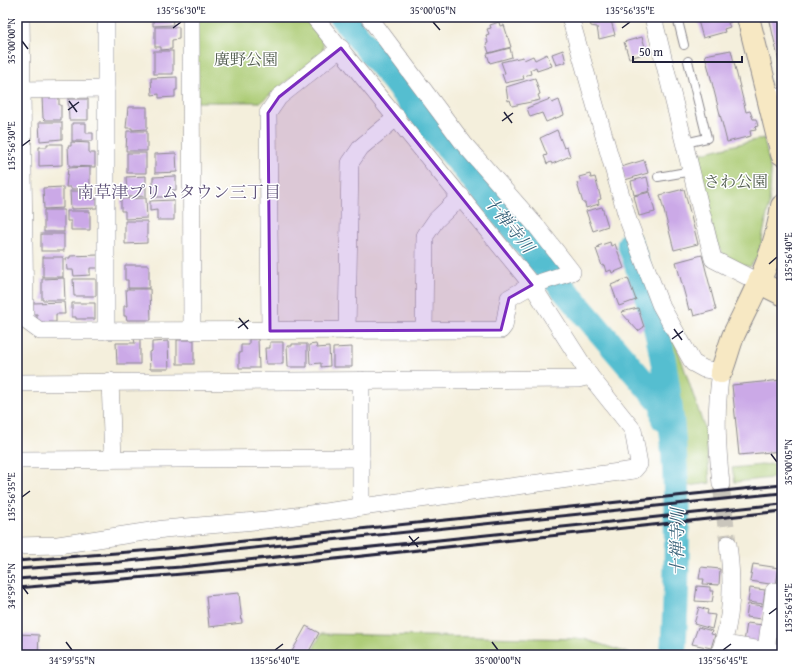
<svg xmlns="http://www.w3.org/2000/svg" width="799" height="672" viewBox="0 0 799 672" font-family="'Gentium Book Plus','Noto Serif JP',serif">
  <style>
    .green { fill: #abcb73; stroke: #667657 }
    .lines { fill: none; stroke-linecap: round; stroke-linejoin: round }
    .river { stroke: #54bed0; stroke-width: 26 }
    .building { fill: #cba9e7 }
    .street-tunnel { stroke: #cac6bc; stroke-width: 17; stroke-dasharray: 17 8; stroke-linecap: butt }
    .lane-casing { stroke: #8b888c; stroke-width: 10 }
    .street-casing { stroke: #8b888c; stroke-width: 18 }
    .secondary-casing { stroke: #8b888c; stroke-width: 24 }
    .lane { stroke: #fff; stroke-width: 8 }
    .street { stroke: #fff; stroke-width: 17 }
    .secondary { stroke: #f7e8c3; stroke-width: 22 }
    .rail { stroke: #22223b; stroke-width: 3 }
    .marked { fill: #7b2cbf; fill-opacity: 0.2; stroke: #7b2cbf; stroke-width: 3; stroke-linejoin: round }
    .ticks { fill: none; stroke: #22223b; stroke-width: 1.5 }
    .labels { text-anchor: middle; stroke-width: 3; stroke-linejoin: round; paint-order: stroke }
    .park-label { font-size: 16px; fill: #525d4f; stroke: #fff }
    .neighbourhood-label { font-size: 17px; fill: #5d5177; stroke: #fff }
    .water-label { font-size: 17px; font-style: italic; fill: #366077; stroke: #fff }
    .neatline { fill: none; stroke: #22223b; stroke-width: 1.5 }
    .ticks-label { font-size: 10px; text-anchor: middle; fill: #22223b }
  </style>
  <rect width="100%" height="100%" fill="#fff"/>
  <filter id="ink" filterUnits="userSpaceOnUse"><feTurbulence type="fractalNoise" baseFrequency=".025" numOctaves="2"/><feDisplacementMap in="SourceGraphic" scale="8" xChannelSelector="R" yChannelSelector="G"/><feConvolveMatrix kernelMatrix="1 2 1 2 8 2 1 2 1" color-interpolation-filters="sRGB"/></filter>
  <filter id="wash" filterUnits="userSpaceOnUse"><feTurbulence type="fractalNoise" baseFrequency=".012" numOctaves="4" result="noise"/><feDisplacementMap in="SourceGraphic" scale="16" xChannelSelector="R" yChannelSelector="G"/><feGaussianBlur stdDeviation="0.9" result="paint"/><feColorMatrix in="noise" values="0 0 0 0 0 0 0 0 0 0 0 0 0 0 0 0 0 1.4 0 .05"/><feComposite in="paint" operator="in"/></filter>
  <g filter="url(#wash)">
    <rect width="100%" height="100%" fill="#f4efdc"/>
    <g class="green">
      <path d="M195,17H304L323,39V52L261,102H196Z"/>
      <path d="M764,138L771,173L769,205L759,254L750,267L727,260L717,245L694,155Z"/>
      <path d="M673,335L705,430L710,483L688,486L676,366L669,336Z"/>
      <path d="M782,463V477L735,482L732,468Z"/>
      <path d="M321,634L584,639L634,655H310Z"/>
    </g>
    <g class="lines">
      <g class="river">
        <path d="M342,17L543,265L663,405L664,419"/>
        <path d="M630,244C642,278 654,314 661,349C680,450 679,553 673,655"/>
      </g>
    </g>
    <g id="blocks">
      <g class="building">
        <path d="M153,17H172L173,25L153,26Z"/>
        <path d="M588,17H610L615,35L599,39L597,27L591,26Z"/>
        <path d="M697,17H730L731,22L728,23L730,27L724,29L725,32L703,38Z"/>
        <path d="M769,17H782V71H781Z"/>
        <path d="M499,22L500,26L504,25L511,47L489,53L486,44L488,43L486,35L489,34L487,29L491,28L490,25Z"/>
        <path d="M155,27H179V39L172,40V49L161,50V47H155Z"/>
        <path d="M642,37L647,53L629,58L624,42Z"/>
        <path d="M510,48L512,57L490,63L487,54Z"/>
        <path d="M563,50L566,62L556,65L552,54Z"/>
        <path d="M731,50L746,112L750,111L753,119H756L758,126L755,127L756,130L750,131L751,136L727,142L705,55Z"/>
        <rect x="154" y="51" width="19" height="23"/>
        <path d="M547,54L552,66L537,71L536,67L530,70L531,74L523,76L524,79L505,83L502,74L505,73L501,62L523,57L524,60L533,56L535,60Z"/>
        <path d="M177,77V90H175V97L159,98V94L152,95L151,78Z"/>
        <path d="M535,78L540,94L538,95L540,100L512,106L510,100L508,101L506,87Z"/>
        <path d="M42,97H59V105H61V120H45L43,118Z"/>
        <path d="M68,99H88V120H69Z"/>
        <path d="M550,99L552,103L559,100L564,115L546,122L542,113L530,117L527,108Z"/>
        <path d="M128,107H147V129L132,130V128H126Z"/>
        <path d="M39,122H62V139L40,141Z"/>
        <path d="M72,123H86V133H93V141H72Z"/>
        <path d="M557,130L564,148L567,147L570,156L552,164L551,162L547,164L544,156L547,155L540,138Z"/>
        <path d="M127,131H147V151H126Z"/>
        <path d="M71,142L89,143V153H95V167L69,166L68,146H71Z"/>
        <path d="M47,144H62V165L39,166V147H47Z"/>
        <rect x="127" y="153" width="19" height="20"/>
        <path d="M176,153L177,172L155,173V154Z"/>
        <path d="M644,160L648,173L625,180L621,167Z"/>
        <path d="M90,167V189H71V187H66L68,168Z"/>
        <path d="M590,174L591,178L595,177L601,199L598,200L599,204L586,208L585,203H583L577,183L581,182L579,177Z"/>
        <path d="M146,176V196L127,197L126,177Z"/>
        <path d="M176,176V190H170V197H153V177Z"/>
        <path d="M647,177L650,191L634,195L631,181Z"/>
        <path d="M63,187V208L44,209L43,188Z"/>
        <path d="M684,189L698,244L674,250L660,195Z"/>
        <path d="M70,191H90V199H97V208L71,209Z"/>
        <path d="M650,192L655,212L639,216L634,196Z"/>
        <path d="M146,198L147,218L125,219V211H121V199Z"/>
        <path d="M174,200V220H157V210L150,211V201Z"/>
        <path d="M602,207L608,226L593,231L586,211Z"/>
        <rect x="44" y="210" width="20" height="22"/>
        <path d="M67,211H90V230H71V221H67Z"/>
        <path d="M125,221H147V243L125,244Z"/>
        <rect x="41" y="234" width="23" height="17"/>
        <path d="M610,242L611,246L615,244L624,268L612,273L611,270L606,272L604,265L602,266L596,249L599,248L598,246Z"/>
        <path d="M98,255L99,268H90V275L74,276L73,270H67L66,258H70V256Z"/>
        <path d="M702,255L716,310L694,316L692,309L689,310L676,262Z"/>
        <rect x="43" y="257" width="20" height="20"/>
        <path d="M125,265H149V288H128V280H125Z"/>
        <path d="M64,278L65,300H42V279Z"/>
        <path d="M628,278L636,300L619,306L611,285Z"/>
        <path d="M73,279H96V296H74Z"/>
        <path d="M126,289H150L151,320H127L126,316H124V306H127Z"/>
        <path d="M64,302L65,314H56V322H37V314H33V303Z"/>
        <path d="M72,303H95V319H76V317H72Z"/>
        <path d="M638,308L644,327L638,331L621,312Z"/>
        <path d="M134,339H140V364H117L116,343H135Z"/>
        <path d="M249,339H258L259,368H239V353H241V345H249Z"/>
        <rect x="177" y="340" width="17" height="24"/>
        <path d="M168,341L169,369H150L149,352L152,351V342Z"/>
        <path d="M270,342H283V364H266L265,348H270Z"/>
        <path d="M292,344H307V367H288L287,346H292Z"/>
        <path d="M316,344L317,348L329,347L330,366L321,367V363L310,364L309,345Z"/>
        <path d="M352,347V367H333V348Z"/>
        <path d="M782,380V451L739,455L732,385Z"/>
        <path d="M753,564L779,568L776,585L750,581Z"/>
        <path d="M701,567L720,569L719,585L703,584L704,579H699Z"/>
        <path d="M697,586L710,587V591H714L712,602L695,601Z"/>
        <path d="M750,588L765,590L763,604L748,602Z"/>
        <path d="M239,593L242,623L209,627L206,596Z"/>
        <path d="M748,604L764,606L762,619L746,617Z"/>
        <path d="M699,607L708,610L707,614L715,615L712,629L694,624Z"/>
        <path d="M747,623L763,625L760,644L744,642Z"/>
        <path d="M306,626L319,633L307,655H290Z"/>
        <path d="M698,627L712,631L711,634L715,635L711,648L692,644Z"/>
        <path d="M779,629H782V647L777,646Z"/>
        <path d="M17,634L39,635L38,655H17Z"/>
      </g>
    </g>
  </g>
  <g filter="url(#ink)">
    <use href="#blocks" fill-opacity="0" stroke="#8b888c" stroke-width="1"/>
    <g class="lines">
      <path class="street-tunnel" d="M721,484L728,544"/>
      <defs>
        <g id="lane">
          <path d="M677,17L684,45"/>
          <path d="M769,95L782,92"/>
          <path d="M685,143L707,138L688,61"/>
          <path d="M658,177L692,171"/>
        </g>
        <g id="street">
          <path d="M21,17L25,320L40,331L501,330L504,326L509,298L532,285L572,272L537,227L464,144L369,17"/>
          <path d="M106,17V331"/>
          <path d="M191,17L192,331"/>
          <path d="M570,17L628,220L660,304L693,363L704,369L721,372C715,410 717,446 721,484"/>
          <path d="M653,17L713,259L760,283"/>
          <path d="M17,90L106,89"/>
          <path d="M270,331L268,113L279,97L341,48"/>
          <path d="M347,331L350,163L361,147L397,117"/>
          <path d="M424,331L425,236L436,220L461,196"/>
          <path d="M361,380V507"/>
          <path d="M110,381L113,459"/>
          <path d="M17,383L578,379L590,376"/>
          <path d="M17,460L361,458"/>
          <path d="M17,546L58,545L164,529L266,520L634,470L639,464L633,430L590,376L532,285L314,17"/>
          <path d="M724,644L782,653"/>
          <path d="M766,650L774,591L782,592"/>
          <path d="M719,655C733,618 733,582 728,544"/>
        </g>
        <g id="secondary">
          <path d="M748,17L782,154"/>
          <path d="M760,283L782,294"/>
          <path d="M721,372C726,360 729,346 734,334C756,288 774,258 782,206"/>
        </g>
      </defs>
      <use href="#lane" class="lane-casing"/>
      <use href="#street" class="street-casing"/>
      <use href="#secondary" class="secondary-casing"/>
      <use href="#lane" class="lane"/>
      <use href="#street" class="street"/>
      <use href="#secondary" class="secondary"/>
      <g class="rail">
        <path d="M17,561L178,548L782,485"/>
        <path d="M17,569L119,562L782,493"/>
        <path d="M17,579L181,567L782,504"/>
        <path d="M17,588L241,569L782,511"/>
      </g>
    </g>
  </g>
  <path class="marked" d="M341,48L532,285L509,298L501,330L270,331L268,113L279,97Z"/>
  <path class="ticks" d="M433,22L440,30M173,28L181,22M622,28L630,22M22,41L28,49M69,101L77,112M68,110L79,102M504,112L512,123M502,121L513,113M22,146L30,140M769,264L777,257M239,318L248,329M238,328L249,320M674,329L682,340M672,339L683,331M771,454L777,462M22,497L30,491M409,536L418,547M408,546L419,537M22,586L28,594M769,614L777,608M66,642L72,650M492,642L498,650M275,650L283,644M723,650L731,644"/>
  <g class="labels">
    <g class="park-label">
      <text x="246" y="65">廣野公園</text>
      <text x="736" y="187">さわ公園</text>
    </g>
    <g class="neighbourhood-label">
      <text x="179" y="198">南草津プリムタウン三丁目</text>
    </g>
    <g class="water-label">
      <text transform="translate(509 224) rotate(51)" y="6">十禅寺川</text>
      <text transform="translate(677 542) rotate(-90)" y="6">十禅寺川</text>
    </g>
  </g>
  <rect width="799" height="672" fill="none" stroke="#fff" stroke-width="44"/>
  <path d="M633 56v6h109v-6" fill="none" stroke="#22223b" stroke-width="2"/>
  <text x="639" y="56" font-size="12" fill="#22223b" stroke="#ffffff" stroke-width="3" paint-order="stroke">50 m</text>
  <rect x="22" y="22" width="755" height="628" class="neatline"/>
  <g class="ticks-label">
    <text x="181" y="14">135°56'30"E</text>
    <text x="433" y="14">35°00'05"N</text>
    <text x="630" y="14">135°56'35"E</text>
    <text transform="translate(11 41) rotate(-90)" y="4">35°00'00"N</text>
    <text transform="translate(11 146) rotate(-90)" y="4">135°56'30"E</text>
    <text transform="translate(788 257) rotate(-90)" y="4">135°56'40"E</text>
    <text transform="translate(788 462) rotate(-90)" y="4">35°00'05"N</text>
    <text transform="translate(11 497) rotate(-90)" y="4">135°56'35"E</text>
    <text transform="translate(11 586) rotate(-90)" y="4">34°59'55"N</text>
    <text transform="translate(788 608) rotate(-90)" y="4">135°56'45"E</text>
    <text x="72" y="664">34°59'55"N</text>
    <text x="275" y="664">135°56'40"E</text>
    <text x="498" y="664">35°00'00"N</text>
    <text x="723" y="664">135°56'45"E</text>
  </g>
</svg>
